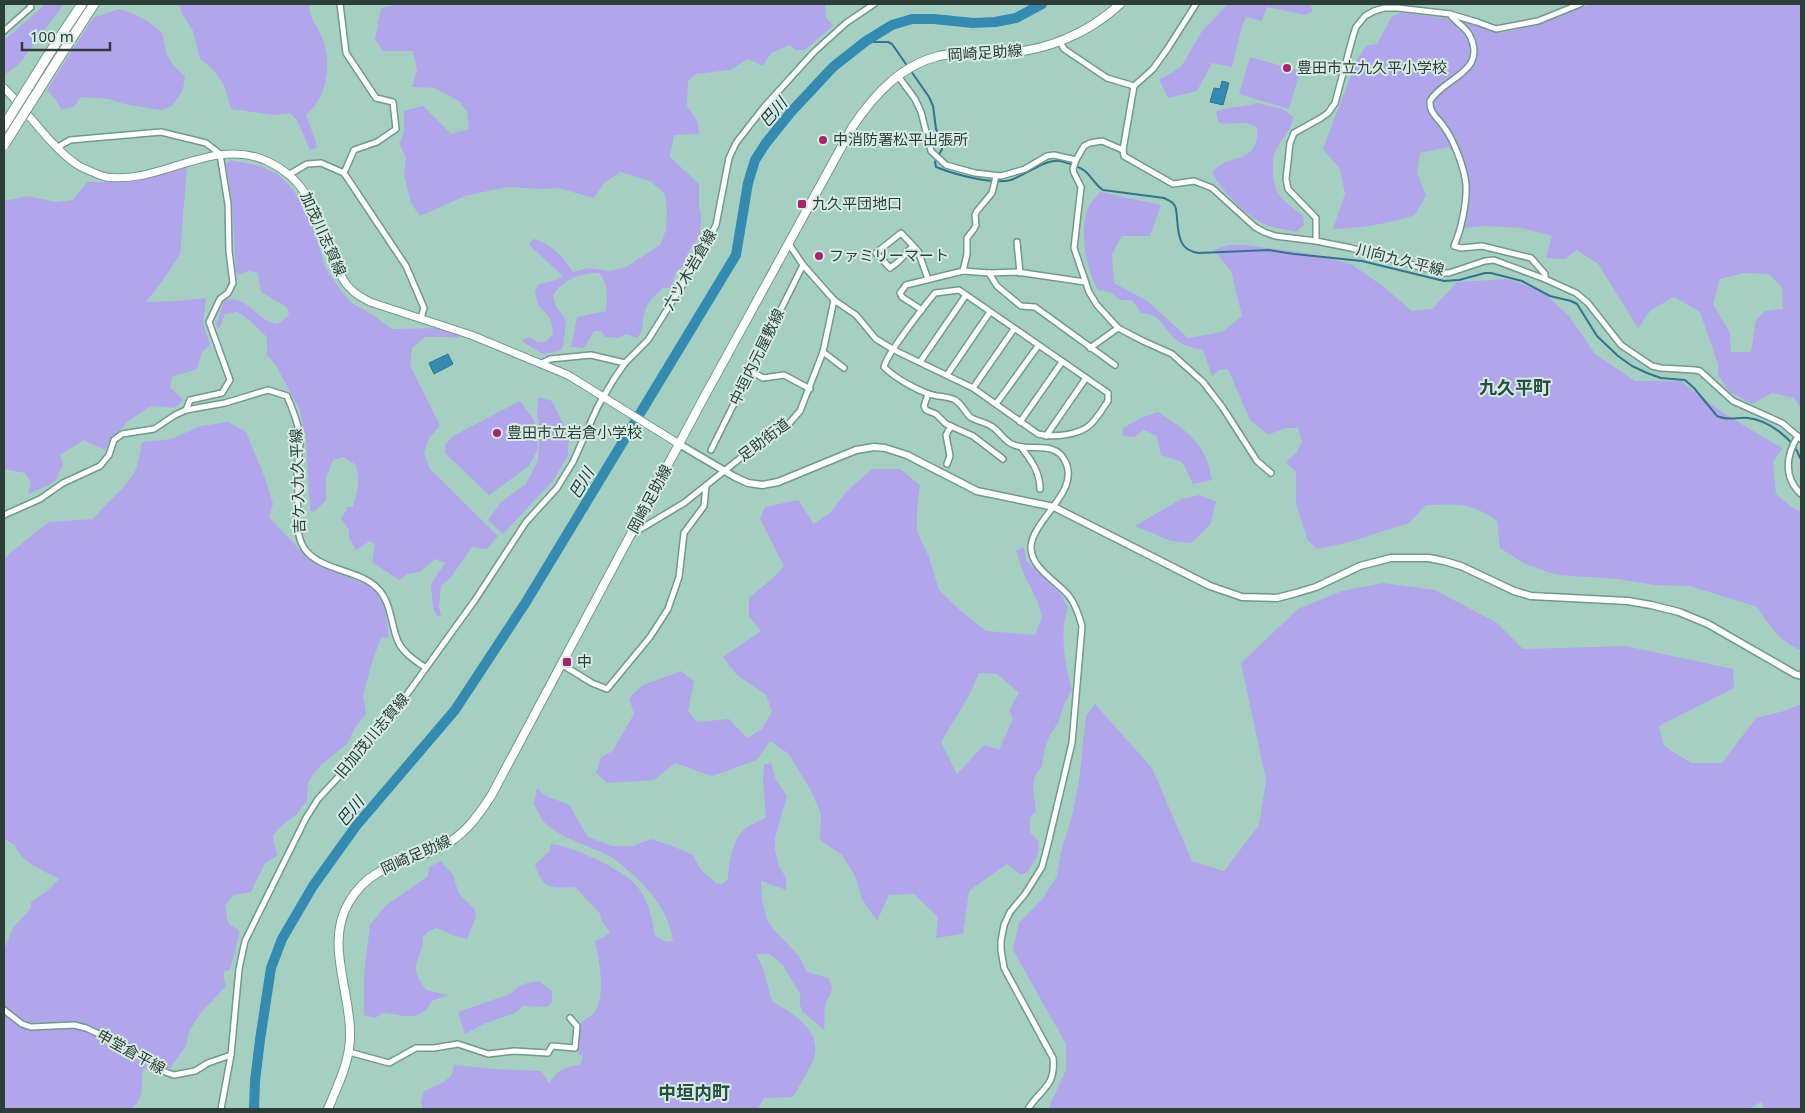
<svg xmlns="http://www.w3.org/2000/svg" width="1805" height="1113" viewBox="0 0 1805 1113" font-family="'Noto Sans','Noto Sans JP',sans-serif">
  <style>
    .green { fill: #b1a6ec; fill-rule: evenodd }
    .water { fill: #338bb1; stroke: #31748c }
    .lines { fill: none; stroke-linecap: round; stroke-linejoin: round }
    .stream { stroke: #31748c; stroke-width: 2 }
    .river { stroke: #338bb1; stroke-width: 10 }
    .minor-casing { stroke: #709a8b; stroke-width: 8 }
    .tertiary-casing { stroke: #709a8b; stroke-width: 9 }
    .secondary-casing { stroke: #709a8b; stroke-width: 9 }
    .primary-casing { stroke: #709a8b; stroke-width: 10 }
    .motorway-casing { stroke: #709a8b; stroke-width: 11 }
    .minor { stroke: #fff; stroke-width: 5 }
    .tertiary { stroke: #fff; stroke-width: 6 }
    .secondary { stroke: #fff; stroke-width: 7 }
    .primary { stroke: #fff; stroke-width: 8 }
    .motorway { stroke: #fff; stroke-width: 9 }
    .motorway-bridge-casing { stroke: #709a8b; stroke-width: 11; stroke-linecap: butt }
    .motorway-bridge { stroke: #fff; stroke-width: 9 }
    .poi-dot { fill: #a7236e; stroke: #d6ece3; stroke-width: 2 }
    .labels { text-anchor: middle; stroke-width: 4; stroke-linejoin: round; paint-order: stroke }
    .street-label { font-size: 15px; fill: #2c3e37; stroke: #d6ece3 }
    .poi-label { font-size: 15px; fill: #2c3e37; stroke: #d6ece3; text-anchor: start }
    .water-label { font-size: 16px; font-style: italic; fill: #193340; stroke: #d6ece3 }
    .quarter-label { font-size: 18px; font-weight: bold; fill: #264e41; stroke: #d6ece3 }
  </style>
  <rect width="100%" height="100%" fill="#a5d0c1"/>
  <g class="green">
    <path d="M45,4H64L20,63L8,73L4,72V40L38,11Z"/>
    <path d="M179,4H309C309,18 318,27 323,40C332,64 327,98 306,115L315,139L317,148L310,150L297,120L290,113L273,115L231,109L224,85L212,68L200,59L193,31L182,14Z"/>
    <path d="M399,4H825L826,17L833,26L805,50H796L790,45L771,53L763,66L748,59L730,70L696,74L688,81L687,106L698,122L699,134L674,135L670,157L699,184V207L701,215L700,234L687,255L686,264L676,272L671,288H663C655,295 648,301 645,311C641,322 646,328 637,338L626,334L619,338L605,337L601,331H594L584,348L571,347L577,317L606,311C607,298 609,284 599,273C579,273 565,279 553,295L556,307L563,315L566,321L563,346L560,351L542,354C535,348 527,346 522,340L529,337L537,342H546L553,334L552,325L548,315L538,305L535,291L539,284L553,281L563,276L529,245L533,239C552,243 562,257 573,272L588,268L610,271L626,267L660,245L666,230L667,212L665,194L650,181L620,172L604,183L594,198L558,188L542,189L507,187L465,196L420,216L411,203L404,175L406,158L399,144L404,132V111L423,106L451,134L469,129L467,112L459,101L435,88L412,87L417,70L413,51H383L375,39L381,8Z"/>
    <path d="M1228,4H1310L1313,11L1306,15L1267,7L1262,21L1246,17L1241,30L1232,67L1212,63L1197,91L1168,98L1159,80L1181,67L1202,31Z"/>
    <path d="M1592,4H1801V408L1794,398L1772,393L1752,404L1730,392L1718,375V364L1700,312L1674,297L1651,310L1638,328L1598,264L1577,250L1565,259L1546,258L1552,236L1522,228L1484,226L1465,228L1468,202V173L1449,147L1420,153L1417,173L1426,195L1415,215C1388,224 1362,228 1333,229L1345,194L1340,169L1323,149L1357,59L1366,46L1377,44L1392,16L1402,13L1461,20L1499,33L1512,31ZM1744,273L1769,274L1782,287L1783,309L1765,311L1756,320L1751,352H1731L1730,333L1713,304L1720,279Z"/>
    <path d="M119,9C138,15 149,20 163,34C165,55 169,62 185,76L183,90L172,106L162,110L124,104L109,99L81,97L74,107L61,109L56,100L47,90L93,18Z"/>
    <path d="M1250,57L1300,71L1289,109L1239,94Z"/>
    <path d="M1257,103L1283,109L1293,117C1293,127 1284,136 1279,144C1274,152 1273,157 1273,166C1272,195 1282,199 1303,216L1304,225L1296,232C1287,230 1277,229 1269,226C1249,219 1222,191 1212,173C1226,152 1260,167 1257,127C1240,118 1234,127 1218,122L1216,111C1229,107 1243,107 1257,103Z"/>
    <path d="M230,160L260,166L279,175L294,191L311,221L325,266L339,288L350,302L376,317L392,329L438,328L459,335V338L444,337H425L412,348L410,365L440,426L429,438L424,453L430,469L498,536L487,549L472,547L452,576L441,586L439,607L441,616H437L433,608L431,584L445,563L435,559L420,572L408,574L399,580L372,562L375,545L370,541L356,550L349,538V530L341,519L348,507H353C358,489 360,483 356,465L344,457L333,460L326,478V500L314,512L310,511L306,437L299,408L276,366L267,355V337L248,319L237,312L225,314L219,329L216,325L224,300C246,297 251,311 266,320C269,322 274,323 278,324L289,315L287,307L261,292L258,273L249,271L239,275L236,271L232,201L226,164Z"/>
    <path d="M187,167L180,254L161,283L146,302L176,301L206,298L203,323L210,345L202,352L197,369L172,377L170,387L183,400L175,408L151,406L128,421L122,428L112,436L105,450L84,440L60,455L63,464L56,480L47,486L28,494L31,482L25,473L4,469V201L28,196L56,202L73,200L87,182C121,183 155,175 187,167Z"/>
    <path d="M1100,192L1161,205L1150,236H1122L1112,254L1114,283L1146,300L1188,338L1222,332L1242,316L1231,271L1214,250L1228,245H1246L1311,254L1351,264L1384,287L1412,311L1432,309L1457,282L1507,279L1542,291L1569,316L1595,354L1635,381H1681C1711,408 1747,427 1782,448L1773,463L1776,494L1793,508L1801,512V650C1781,643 1768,624 1757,607L1690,586L1654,585L1619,579L1557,575L1525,564L1500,548L1497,521C1471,502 1456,504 1426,505L1409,523L1346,543L1317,549L1308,541L1296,504V472L1286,462L1296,453L1302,442L1298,428H1285L1268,435L1250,420L1228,369L1219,370L1212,376L1203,350C1193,348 1180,345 1173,337C1161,324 1161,315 1141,313L1132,300H1120L1110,292L1098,290C1086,270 1079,231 1088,208C1090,203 1096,197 1100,192Z"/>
    <path d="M538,397L552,401L565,427L569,430L568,456L552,482L503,534L488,520L501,502L526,484L538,460L540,429L537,415Z"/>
    <path d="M520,401L534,420L538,449L529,466L489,495L445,453V445L453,436Z"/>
    <path d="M1158,412C1177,424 1200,439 1207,461C1210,467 1210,474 1212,480L1193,484L1182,462L1161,455L1157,436L1144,430L1134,437L1123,436V428L1141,418Z"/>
    <path d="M228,422L246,432L265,478L273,504L269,517L299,549L325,568L366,584L378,592L385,610L389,637L381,638L373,659L363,695L366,714L355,728L346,745L322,764L312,776L308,784L307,800L297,814L280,827L273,836L277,856L265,863L251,892L234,895L225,905L228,923L240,931L230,970L224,971V979L226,986L199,1015L189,1032L186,1046L170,1068L143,1069C141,1083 145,1100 131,1109H4V950L13,928L31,908V902L47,891L59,879C43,870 21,863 15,845L4,839V560L10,553L49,522L93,519C106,503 123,491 134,473C139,464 140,452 142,442L172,439L200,426Z"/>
    <path d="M872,469H900L920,485L917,509V532L929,557L939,590L960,610L986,631L1035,635L1042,617L1037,600L1023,572L1016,551L1024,547L1026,560L1060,593L1068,608C1059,632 1065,665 1072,689L1064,705L1058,723L1051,733L1045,747L1042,766L1035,776L1033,787L1036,811L1030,818V832L1039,842L1038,854L1028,872L1021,875L1007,864L969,891L963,934L936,938L938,917L914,894L889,895L877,921L862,899L855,876L842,855L820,840L821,814L811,791L789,754L770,741L757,760L712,776L675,763L654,780L607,783L596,773L601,757L613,751L634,714L629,698L643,685L681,671L694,681L688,711L697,722L729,719L747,738L762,729L772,711L766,695L736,674L723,657L761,631L749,617V598C761,587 774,579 784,566L760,519L765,507L798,500L814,524L830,513L846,492ZM979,673L997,674L1019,693L1009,710L1013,719L999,750L984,745L957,774L941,742L970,694Z"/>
    <path d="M1200,495L1216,502L1210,525L1191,543L1171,541L1135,526L1181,499Z"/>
    <path d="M1383,583L1435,590L1497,623L1523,649L1626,646L1733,669L1734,688L1659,726L1664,746L1691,763H1722L1756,718L1784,711L1801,704V1109H1765L1761,1102L1748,1109H1048L1066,1070V1044L1013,950L1019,923L1043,898L1057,876L1061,852L1072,816L1079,780L1086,716L1095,704L1152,768L1192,861L1224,871L1259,825L1266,780L1241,663L1298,609L1342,591Z"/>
    <path d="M771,763L775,778L787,796L775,838V850L779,866L786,878V890L761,881L762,900L767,920L775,931L799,956L807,972L828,978L832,987L831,994C821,1006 826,1016 824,1030L802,1011L800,1005V994L783,965L770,954H756L763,968L772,1001C794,1015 826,1032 812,1063C806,1075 799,1086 793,1097L764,1098L758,1108L760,1109H423L421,1102L424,1091L442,1083L452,1075L454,1065L495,1069L541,1071L549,1083C559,1069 564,1067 580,1065L583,1058L578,1052C577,1042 576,1029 583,1021C586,1018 590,1017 593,1014C607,998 599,959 595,941L604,937L610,932L603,923L599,912L575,887C551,888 543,890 535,865L550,851V844C569,845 620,868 634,883C648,897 652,918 655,936L667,942L673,941C669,911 649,888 626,869C621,865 617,860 611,857C591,846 564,840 546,824C541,820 537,810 534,804L537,788L546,796L570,805L576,817L588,837L612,846H633L651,839L670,845L693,855L701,870L716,883L722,884L728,879C729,864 732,840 745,829C751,824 760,821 766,817L763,781L764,765Z"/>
    <path d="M441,861L453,875L459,894L475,910L476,917L467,939L452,935L437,928L429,931L423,937C423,964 405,961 426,990L448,995L432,1001C421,1023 403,1015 383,1013L375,1018L364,1015V973L370,925L385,906L428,876L429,867Z"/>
    <path d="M539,981L552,991V1002L547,1007L524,1006L515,1013L486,1023L465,1034L458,1012L510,994L518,987L527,983Z"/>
  </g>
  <g class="water">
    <path d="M1222,81L1229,83L1223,105L1210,102L1214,88L1220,89Z"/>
    <path d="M448,354L453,364L434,374L429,363Z"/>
  </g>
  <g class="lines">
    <g class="stream">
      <path d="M864,39L874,42H888L892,44L908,67"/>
      <path d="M911,71L929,97L933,106L936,129L942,141V149L935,162L936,167C953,174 993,185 1011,180C1025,175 1047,158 1060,161C1067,163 1079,166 1085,171C1092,177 1095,185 1103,190L1164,198C1170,201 1174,202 1176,209C1179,229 1175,250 1199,253L1269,250L1294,254L1362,261L1444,281L1459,280L1485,273H1491L1522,281L1550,296L1571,301L1577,304L1597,336L1618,356L1632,366L1647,373L1661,378L1685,380L1694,388L1717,416C1727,421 1737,417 1748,418C1768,420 1794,439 1800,458"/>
    </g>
    <path class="river" d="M254,1109L255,1081L260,1040L271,968L282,939L313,886L356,826L455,710L526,602L736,255L748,183L755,160L766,143L791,112L833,67L866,41L892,25L912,19H934L973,23L995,22L1016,18L1042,4"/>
    <defs>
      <g id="minor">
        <path d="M340,4L346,53L376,98L393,102L396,129L377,142L354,150L344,173"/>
        <path d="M1196,4L1168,48L1153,69L1134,86L1123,150L1124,156L1173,184L1194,181L1212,188L1255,227L1264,232L1275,236L1316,241L1351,248L1442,273H1449L1485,261L1494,260L1545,279L1576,293L1588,303L1621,345L1652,366L1661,368L1695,370L1700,371L1733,401L1782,423L1801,439"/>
        <path d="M1450,14C1455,22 1464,26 1469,34C1489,72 1444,77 1430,101C1429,113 1438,118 1444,127C1454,140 1465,170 1466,185C1467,203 1461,230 1454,246L1461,248L1482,246L1531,258L1545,274V279"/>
        <path d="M4,31L31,7L30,4"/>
        <path d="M1060,42L1064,49L1107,78L1134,86"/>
        <path d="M898,76L915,99L921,112L931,151L946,165L975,173L1001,176L1025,169L1047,156L1054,155L1076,160"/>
        <path d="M58,147L70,140L161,132L206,143L220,154L228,204L229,251L233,283L228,293L220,299L209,322L230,380L222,393L190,400L186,410"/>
        <path d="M1123,150L1102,141L1090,143L1084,146L1076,160L1073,169L1074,173L1081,187L1074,248L1089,292L1097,305L1118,328L1143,341L1172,354L1203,382L1223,408L1257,461L1271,473"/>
        <path d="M290,174L307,164L321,163L344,173L406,266L424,308L421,318"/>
        <path d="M1316,241V218L1288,189L1286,179L1290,143L1294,133L1321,118L1328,113L1335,103L1353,36L1356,27L1365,16L1374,11L1384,8H1398L1450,14L1477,22L1496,29L1538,21L1580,4"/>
        <path d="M1017,242L1020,273"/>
        <path d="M789,244L803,265L834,300L856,315L876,339L894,350L973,388L1038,434C1054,438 1080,435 1091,424C1098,417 1103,408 1108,401V393L959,290L935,293C925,305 886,355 884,367C895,378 915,389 929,394C938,397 948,396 955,400C962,404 965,412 970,417C976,421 985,422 991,426C1000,431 1004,442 1014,445C1031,452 1055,440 1065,461C1081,491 1034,518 1031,546C1030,568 1057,581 1069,596C1076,605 1079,615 1082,626L1072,743L1048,844L1042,867L1025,894L1010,912L1004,925L1001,941V950L1004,968L1053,1058C1056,1087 1041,1088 1028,1109"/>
        <path d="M913,246L898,262L890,268L876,253L901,233L918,251L928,279"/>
        <path d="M963,271L967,254V238L974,229L976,225L975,215L977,211L992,193L996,176"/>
        <path d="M989,273L997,286L1021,306L1035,307L1115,365"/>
        <path d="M922,310L902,297L900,293L906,285L963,271L989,273L1017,272L1085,282"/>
        <path d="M1090,348L1118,328"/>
        <path d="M823,352L844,368"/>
        <path d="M920,362L966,295"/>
        <path d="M542,363L550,359L591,355L625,363"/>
        <path d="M751,371L763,378L784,375L810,389"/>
        <path d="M947,375L990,312"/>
        <path d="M973,388L1014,329"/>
        <path d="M928,394L924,406L926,410L936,414L946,424L973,436L1003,459"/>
        <path d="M996,404L1038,346"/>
        <path d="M1020,422L1062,362"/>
        <path d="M1046,436L1086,378"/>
        <path d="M1798,436C1786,455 1783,477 1801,494"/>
        <path d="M1021,447C1031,460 1040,472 1040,489"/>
        <path d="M711,450L803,265"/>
        <path d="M947,464L950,456L946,435L951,426"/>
        <path d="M4,515L40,499L63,483L100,466L109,455L114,440L122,434L154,429L175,415L186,410L225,403L268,390L287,396C292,408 298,422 300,436C301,446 298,459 297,470C297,477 298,485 298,492C298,510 294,532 304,548C320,572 362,569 379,590C390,602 391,621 396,636C400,651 414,660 426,668"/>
        <path d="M632,534L684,503L748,452L786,427L800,411L823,352L834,300"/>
        <path d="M561,664L592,683L607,689L650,637L668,609L679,577L684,533L704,506L706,486"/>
        <path d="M4,1010L22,1024L31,1027L74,1025L86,1028L135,1051L165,1072L174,1075L195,1071L208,1063L231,1055"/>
        <path d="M349,1052L389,1063L416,1048H434L458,1044L488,1054L514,1051L548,1053L552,1046L575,1048L577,1026L570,1018"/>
        <path d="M221,1109L231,1055L239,969L245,941L306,818L318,799L355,759L392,715L475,600L526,522L557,488L573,462L598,406L614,379L625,363L648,340L695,265L716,225L729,158L736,143L764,107L814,52L846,23L874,4"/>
      </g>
      <path id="tertiary" d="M679,444L735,477L748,483L762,485L778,482L856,450L874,447L885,448L907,455L977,491L1054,507L1210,586L1242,597L1277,598L1296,593L1316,587L1360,566L1391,558H1429L1444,561L1461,566L1514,591L1531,596L1628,601L1651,605L1679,612L1708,624L1795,674L1801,676"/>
      <path id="secondary" d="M4,88C28,111 53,151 81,167C88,170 98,175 106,177C161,185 214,135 269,162C311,182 318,220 334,260C339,270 342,282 351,289C356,295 363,298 370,302L471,335L568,375L679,444"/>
      <path id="primary" d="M328,1109C338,1085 351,1059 350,1033C350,990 325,942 349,902C372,863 405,865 441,847C464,836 478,816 491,796L702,401L853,126C874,95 901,65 939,56C958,52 980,54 1000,53C1044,52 1088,34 1120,4"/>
      <g id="motorway">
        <path d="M47,57L82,4"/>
        <path d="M59,58L94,4"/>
      </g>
    </defs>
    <use href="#minor" class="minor-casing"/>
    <use href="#tertiary" class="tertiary-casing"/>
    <use href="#secondary" class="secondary-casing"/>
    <use href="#primary" class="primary-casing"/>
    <use href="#motorway" class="motorway-casing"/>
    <use href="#minor" class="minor"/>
    <use href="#tertiary" class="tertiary"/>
    <use href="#secondary" class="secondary"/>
    <use href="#primary" class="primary"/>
    <use href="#motorway" class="motorway"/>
    <defs>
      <g id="motorway-bridge">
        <path d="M4,126L47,57"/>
        <path d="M4,145L59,58"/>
      </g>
    </defs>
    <use href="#motorway-bridge" class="motorway-bridge-casing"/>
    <use href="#motorway-bridge" class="motorway-bridge"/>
  </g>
  <g class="poi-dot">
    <circle cx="1287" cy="68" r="5"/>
    <circle cx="823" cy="140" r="5"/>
    <rect x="797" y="199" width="10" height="10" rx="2.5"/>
    <circle cx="819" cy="256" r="5"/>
    <circle cx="497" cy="433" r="5"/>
    <rect x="562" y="657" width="10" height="10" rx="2.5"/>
  </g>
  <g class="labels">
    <g class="street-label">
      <text transform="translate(985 53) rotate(-4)" y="5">岡崎足助線</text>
      <text transform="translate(323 234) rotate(66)" y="5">加茂川志賀線</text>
      <text transform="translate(1400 260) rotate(14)" y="5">川向九久平線</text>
      <text transform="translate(690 270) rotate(-60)" y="5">六ツ木岩倉線</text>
      <text transform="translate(757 357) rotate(-64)" y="5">中垣内元屋敷線</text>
      <text transform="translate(764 440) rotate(-37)" y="5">足助街道</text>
      <text transform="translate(298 481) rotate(-92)" y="5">吉ケ入九久平線</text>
      <text transform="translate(650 499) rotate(-62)" y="5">岡崎足助線</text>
      <text transform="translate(372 736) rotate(-50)" y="5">旧加茂川志賀線</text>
      <text transform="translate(416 855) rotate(-24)" y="5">岡崎足助線</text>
      <text transform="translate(131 1052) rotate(29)" y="5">申堂倉平線</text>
    </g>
    <g class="poi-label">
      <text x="1297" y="73">豊田市立九久平小学校</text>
      <text x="833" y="145">中消防署松平出張所</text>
      <text x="812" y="209">九久平団地口</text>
      <text x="829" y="261">ファミリーマート</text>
      <text x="507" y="438">豊田市立岩倉小学校</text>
      <text x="577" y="667">中</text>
    </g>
    <g class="water-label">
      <text transform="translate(773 112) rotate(-49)" y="6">巴川</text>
      <text transform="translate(581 483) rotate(-59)" y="6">巴川</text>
      <text transform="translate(350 811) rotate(-51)" y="6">巴川</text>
    </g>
    <g class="quarter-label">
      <text x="1515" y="394">九久平町</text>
      <text x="694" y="1099">中垣内町</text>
    </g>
  </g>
  <rect width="1805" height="1113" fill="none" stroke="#2c3e37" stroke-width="10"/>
  <path d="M22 42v8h88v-8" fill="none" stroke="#2c3e37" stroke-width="2.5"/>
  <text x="30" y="42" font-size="15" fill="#2c3e37" stroke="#d6ece3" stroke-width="4" paint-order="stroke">100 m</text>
</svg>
